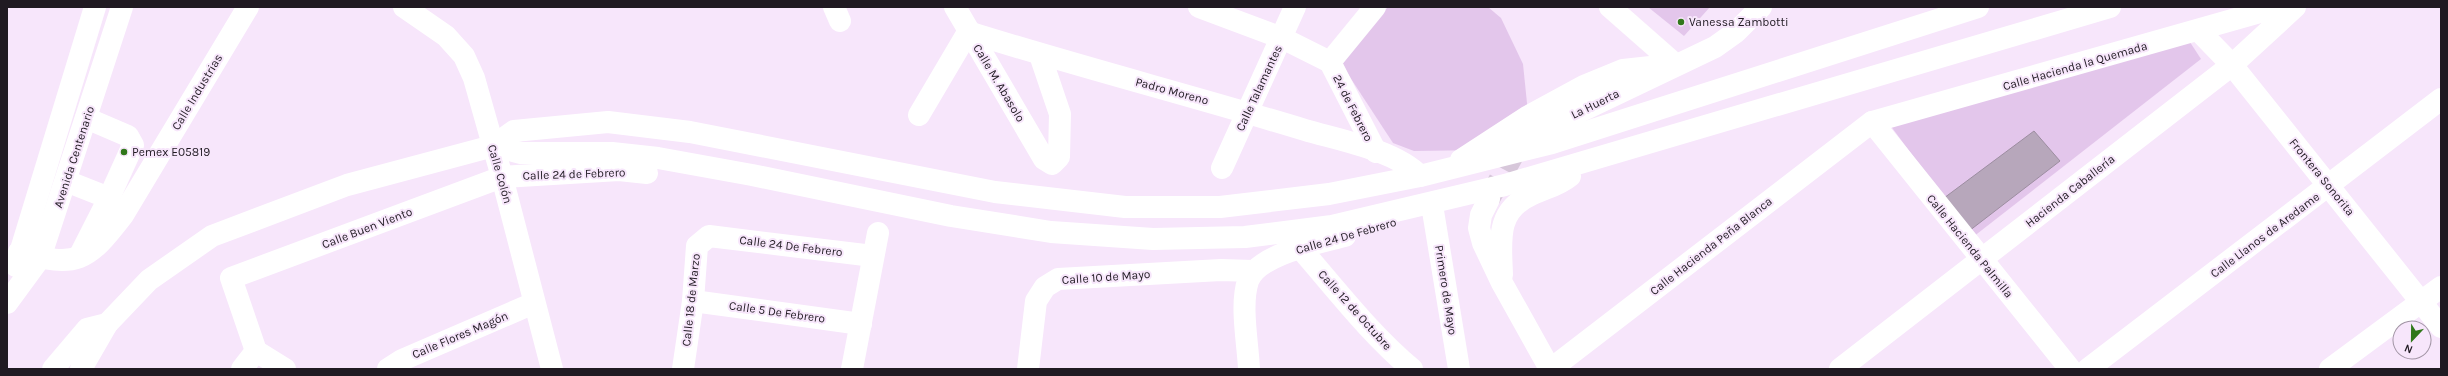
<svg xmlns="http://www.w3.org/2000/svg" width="2448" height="376" viewBox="0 0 2448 376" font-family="Karla,sans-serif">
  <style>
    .green { fill: #e3c6eb }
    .building { fill: #b7a7bb; stroke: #9c8da0 }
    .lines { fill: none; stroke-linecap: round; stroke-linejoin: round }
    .minor-tunnel { stroke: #d7c7da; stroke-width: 22; stroke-dasharray: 22 11; stroke-linecap: butt }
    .minor { stroke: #fff; stroke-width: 22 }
    .poi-dot { fill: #30771a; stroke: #f7e6fb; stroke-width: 1.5 }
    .labels { text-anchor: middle; stroke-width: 4; stroke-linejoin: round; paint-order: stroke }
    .poi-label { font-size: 12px; fill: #201a22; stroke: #f7e6fb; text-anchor: start }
    .street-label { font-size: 12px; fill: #201a22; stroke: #f7e6fb }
  </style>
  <rect width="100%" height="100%" fill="#f7e6fb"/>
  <g class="green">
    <path d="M1388,7H1488L1501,18L1523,64L1528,113L1483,150L1414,151L1393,143L1340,62Z"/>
    <path d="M1648,7H1710L1684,36Z"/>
    <path d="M2186,36L2201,59L1973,237L1890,125Z"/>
  </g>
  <path class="building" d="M2034,131L2060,161L1969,231L1944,198Z"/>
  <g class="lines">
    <path class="minor-tunnel" d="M1489,199L1518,146"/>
    <g class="minor">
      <path d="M404,7L446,36L464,56L474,78L502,177L552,369"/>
      <path d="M834,7L840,21"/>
      <path d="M955,7L1044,159L1052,164L1059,157L1060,114L1040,55"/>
      <path d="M1199,7L1282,38L1330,62"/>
      <path d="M1610,7L1676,65"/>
      <path d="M2199,31L2232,65L2441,327"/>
      <path d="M1330,62L1376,152"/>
      <path d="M1330,62L1375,7"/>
      <path d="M919,115L968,32C1080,67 1193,96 1305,130C1339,140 1395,150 1420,176"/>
      <path d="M1872,122L2070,369"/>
      <path d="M493,146L521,153H612L658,158L752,175L951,216L1051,232L1153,239L1245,237L1332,226L1505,185L2110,7"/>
      <path d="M1518,146L1535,133L1715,47L1736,32L1761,7"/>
      <path d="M1461,160L1527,117L1584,86L1623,70L1660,66"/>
      <path d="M1222,168L1295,7"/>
      <path d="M66,181L109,198"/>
      <path d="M1489,199L1481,215L1479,228L1483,243L1502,283L1550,369"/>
      <path d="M1433,211L1459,369"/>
      <path d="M1300,248C1336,289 1370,334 1412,369"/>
      <path d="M19,252C77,268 87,262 123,215L248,7"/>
      <path d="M81,253L109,198L133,145L128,136L86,118"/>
      <path d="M16,266L95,7"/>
      <path d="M1502,275C1501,242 1495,211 1531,195C1545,188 1558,186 1570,176"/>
      <path d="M693,301L861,324"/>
      <path d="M7,303L40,258L122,7"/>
      <path d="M53,369L87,329L107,324"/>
      <path d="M81,369L107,324L149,280L212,236L347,185L493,146L514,131L608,122L690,132L995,192L1125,207H1220L1329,194L1420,176L1552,143L1978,7"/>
      <path d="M242,369L256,351"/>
      <path d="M285,369L256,351L231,278L502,177L619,170L647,173"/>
      <path d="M388,369L402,360L534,303"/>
      <path d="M683,369L693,301L697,246L709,236L873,256"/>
      <path d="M852,369L878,233"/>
      <path d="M1028,369L1036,301L1045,287L1058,279L1221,270L1253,271"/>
      <path d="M1249,369C1248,344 1240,305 1248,281C1258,254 1319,243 1345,236"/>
      <path d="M1551,369L1872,122L2278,7"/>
      <path d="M1840,369L2232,65L2295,7"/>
      <path d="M2088,369L2441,99"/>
      <path d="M2330,369L2441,287"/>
    </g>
  </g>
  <g class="poi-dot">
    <circle cx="1681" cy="22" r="4"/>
    <circle cx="124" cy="152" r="4"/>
  </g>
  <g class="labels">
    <g class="poi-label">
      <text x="1689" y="26">Vanessa Zambotti</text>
      <text x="132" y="156">Pemex E05819</text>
    </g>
    <g class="street-label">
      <text transform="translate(2075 66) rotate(-16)" y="4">Calle Hacienda la Quemada</text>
      <text transform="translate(999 83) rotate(59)" y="4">Calle M. Abasolo</text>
      <text transform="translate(1259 88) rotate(-65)" y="4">Calle Talamantes</text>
      <text transform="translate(1172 91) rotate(15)" y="4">Padro Moreno</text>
      <text transform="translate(197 92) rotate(-59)" y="4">Calle Industrias</text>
      <text transform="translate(1595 104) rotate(-26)" y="4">La Huerta</text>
      <text transform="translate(1353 108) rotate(63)" y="4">24 de Febrero</text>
      <text transform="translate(74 157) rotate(-72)" y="4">Avenida Centenario</text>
      <text transform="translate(500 174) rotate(74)" y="4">Calle Colón</text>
      <text transform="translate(574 174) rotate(-2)" y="4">Calle 24 de Febrero</text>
      <text transform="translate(2322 177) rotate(51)" y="4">Frontera Sonorita</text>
      <text transform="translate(2070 191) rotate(-38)" y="4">Hacienda Caballería</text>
      <text transform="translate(367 228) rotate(-21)" y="4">Calle Buen Viento</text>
      <text transform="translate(2265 235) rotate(-37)" y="4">Calle Llanos de Aredame</text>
      <text transform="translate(1346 236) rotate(-16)" y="4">Calle 24 De Febrero</text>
      <text transform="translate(791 246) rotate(7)" y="4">Calle 24 De Febrero</text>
      <text transform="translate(1711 246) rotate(-38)" y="4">Calle Hacienda Peña Blanca</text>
      <text transform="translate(1970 246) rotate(51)" y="4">Calle Hacienda Palmilla</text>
      <text transform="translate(1106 277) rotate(-4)" y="4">Calle 10 de Mayo</text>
      <text transform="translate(1446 290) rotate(81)" y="4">Primero de Mayo</text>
      <text transform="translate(691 300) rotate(-84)" y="4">Calle 18 de Marzo</text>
      <text transform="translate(1355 310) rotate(48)" y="4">Calle 12 de Octubre</text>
      <text transform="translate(777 312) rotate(8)" y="4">Calle 5 De Febrero</text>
      <text transform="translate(460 335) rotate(-23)" y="4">Calle Flores Magón</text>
    </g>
  </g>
  <rect width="2448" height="376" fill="none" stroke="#201a22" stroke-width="16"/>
  <g transform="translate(2412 340) rotate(202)"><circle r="19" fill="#f7e6fb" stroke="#a194a4"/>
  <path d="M0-3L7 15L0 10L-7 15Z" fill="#30771a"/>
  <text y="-6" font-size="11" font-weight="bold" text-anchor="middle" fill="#201a22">N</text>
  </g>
</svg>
